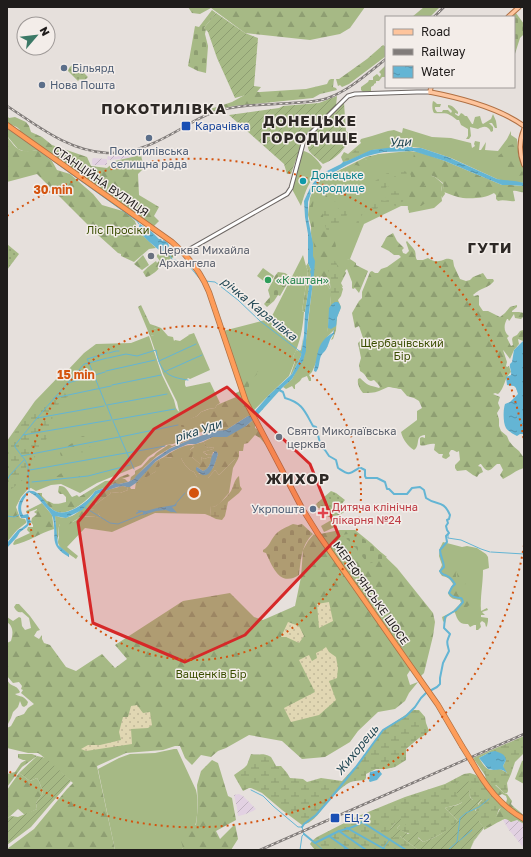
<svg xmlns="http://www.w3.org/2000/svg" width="531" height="857" viewBox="0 0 531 857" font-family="'Golos Text',sans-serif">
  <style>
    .industrial { fill: url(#industrial-furrows) }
    .grass { fill: #a6b985 }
    .forest { fill: url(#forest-firs) }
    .wetland { fill: url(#wetland-marsh); fill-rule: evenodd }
    .sand { fill: url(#sand-dots) }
    .cemetery { fill: url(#cemetery-stones) }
    .park { fill: url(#park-dots) }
    .garden { fill: url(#garden-furrows) }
    .water { fill: url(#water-ripples) }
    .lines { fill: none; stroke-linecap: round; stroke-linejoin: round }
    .stream { stroke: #64b5d4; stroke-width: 1 }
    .canal { stroke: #64b5d4; stroke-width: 2 }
    .secondary-casing { stroke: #6d6764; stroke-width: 5 }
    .primary-casing { stroke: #b07044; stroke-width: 5.5 }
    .highway-casing { stroke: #b07044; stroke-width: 6 }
    .secondary { stroke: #fff; stroke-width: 3 }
    .primary { stroke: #fec49c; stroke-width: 3.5 }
    .highway { stroke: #fe9d5a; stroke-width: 4.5 }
    .rail-casing { stroke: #817c7a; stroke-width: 2.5 }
    .rail { stroke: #f3ede9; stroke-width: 1; stroke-dasharray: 3; stroke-linecap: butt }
    .highway-bridge-casing { stroke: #b07044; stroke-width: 6; stroke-linecap: butt }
    .highway-bridge { stroke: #fe9d5a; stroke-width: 4.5 }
    .marked { fill: #d62828; fill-opacity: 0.2; stroke: #d62828; stroke-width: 3; stroke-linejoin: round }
    .ring { fill: none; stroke: #d4530e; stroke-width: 2; stroke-dasharray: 2 4 }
    .service-dot { fill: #5c6f8a; stroke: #f3ede9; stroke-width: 1.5 }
    .transit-dot { fill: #1a4fb4; stroke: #f3ede9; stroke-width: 1.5 }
    .culture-dot { fill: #0f9aa8; stroke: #f3ede9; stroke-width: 1.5 }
    .worship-dot { fill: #6b7280; stroke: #f3ede9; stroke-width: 1.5 }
    .leisure-dot { fill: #2e9e5b; stroke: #f3ede9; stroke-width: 1.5 }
    .health-dot { fill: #e0444e; stroke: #f3ede9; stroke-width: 1.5 }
    .labels { text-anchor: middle; stroke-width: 3; stroke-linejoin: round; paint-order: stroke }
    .service-label { font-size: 11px; fill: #4e5e75; stroke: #f3ede9; text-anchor: start }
    .transit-label { font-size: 11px; fill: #164399; stroke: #f3ede9; text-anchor: start }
    .culture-label { font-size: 11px; fill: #0d838f; stroke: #f3ede9; text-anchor: start }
    .street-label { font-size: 11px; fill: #1f1c1b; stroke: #f3ede9 }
    .park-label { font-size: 11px; fill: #3b4e02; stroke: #f3ede9 }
    .worship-label { font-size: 11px; fill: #5b616d; stroke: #f3ede9; text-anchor: start }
    .leisure-label { font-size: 11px; fill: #27864d; stroke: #f3ede9; text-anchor: start }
    .health-label { font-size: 11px; fill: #be3a42; stroke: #f3ede9; text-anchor: start }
    .water-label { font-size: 12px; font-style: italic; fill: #1f4552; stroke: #f3ede9 }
    .district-label { font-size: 15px; font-weight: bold; letter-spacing: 1px; fill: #2d2825; stroke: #f3ede9 }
    .centre { fill: #d4530e; stroke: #f3ede9; stroke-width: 2 }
    .ring-label { font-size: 12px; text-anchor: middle; font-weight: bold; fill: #d4530e; stroke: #f3ede9; stroke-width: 3; stroke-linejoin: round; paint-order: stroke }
  </style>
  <defs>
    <pattern id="industrial-furrows" width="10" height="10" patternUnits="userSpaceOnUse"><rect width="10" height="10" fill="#e2d1e2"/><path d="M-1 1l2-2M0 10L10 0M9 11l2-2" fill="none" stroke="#c1b3c1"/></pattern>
    <pattern id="forest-firs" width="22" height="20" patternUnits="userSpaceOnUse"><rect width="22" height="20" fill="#a6b985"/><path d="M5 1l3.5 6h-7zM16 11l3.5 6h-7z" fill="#8e9e72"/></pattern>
    <pattern id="wetland-marsh" width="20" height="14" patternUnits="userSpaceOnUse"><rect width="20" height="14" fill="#a6b985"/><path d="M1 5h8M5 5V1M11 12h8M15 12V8" fill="none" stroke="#8e9e72"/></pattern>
    <pattern id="sand-dots" width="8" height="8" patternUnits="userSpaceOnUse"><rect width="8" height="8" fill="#e1d7b3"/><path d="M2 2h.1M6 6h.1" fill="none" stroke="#c1b899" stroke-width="1.8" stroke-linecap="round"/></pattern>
    <pattern id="cemetery-stones" width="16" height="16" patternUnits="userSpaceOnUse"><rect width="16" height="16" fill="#a6b985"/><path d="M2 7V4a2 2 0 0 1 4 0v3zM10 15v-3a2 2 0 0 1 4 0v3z" fill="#8e9e72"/></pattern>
    <pattern id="park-dots" width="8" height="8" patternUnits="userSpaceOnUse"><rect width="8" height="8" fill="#a6b985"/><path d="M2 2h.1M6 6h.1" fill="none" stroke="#8e9e72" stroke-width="1.8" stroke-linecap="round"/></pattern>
    <pattern id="garden-furrows" width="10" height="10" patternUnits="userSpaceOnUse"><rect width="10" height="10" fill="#a6b985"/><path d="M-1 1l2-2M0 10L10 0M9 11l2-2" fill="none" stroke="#8e9e72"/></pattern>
    <pattern id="water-ripples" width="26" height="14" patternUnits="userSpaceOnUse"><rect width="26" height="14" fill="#64b5d4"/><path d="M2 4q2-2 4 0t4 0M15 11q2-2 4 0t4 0" fill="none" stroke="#5292ab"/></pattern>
  </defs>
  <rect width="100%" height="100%" fill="#e6e0dc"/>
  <g class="industrial">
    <path d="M140,152L141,154L128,158L108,160L107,158L108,156L129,154Z"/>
    <path d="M93,158L107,159V164L106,165H93L92,163V160Z"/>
    <path d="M239,794L243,796L256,809L253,811L243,815L238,816L237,808L234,795Z"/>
    <path d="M507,819L511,822L516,820L524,824V843L523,847L509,830L503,820Z"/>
  </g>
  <g class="grass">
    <path d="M424,7H440L430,17H412Z"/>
    <path d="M433,101L435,102L437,104H441L440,107H435V109L437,112H442L443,110H448L451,113L452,111L448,107V105C453,105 455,109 458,112V114L455,113V114L458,116H459L461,113L463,114L465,116H467L472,124H473L475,117L480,116L482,123L483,124L491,119L493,114L496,121L497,128H495L492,123H489L493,127V131L491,132C488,125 483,126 478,129L470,127L471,136L469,139H466L468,136V129L461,125L459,120H457C446,111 446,114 434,113C432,110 432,104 433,101Z"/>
    <path d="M7,127L38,150L26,152L18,149L7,136Z"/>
    <path d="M403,128L432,137L451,138L471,143L472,148L475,146L474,144L475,141L480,142L479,150H481L486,142L485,150L498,151L507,139L511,131V135L517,139L519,158L524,169V183L504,181L497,179L451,158L421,148L412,147L372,150L348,161L343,162L341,157L344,152L348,154L361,143L360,141L361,139L372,136L388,131L394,130L402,133Z"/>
    <path d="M304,151C311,153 318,160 322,167C320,171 317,173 314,177C307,185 304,196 301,206L293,191V185L302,152Z"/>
    <path d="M409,151L418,152L424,154L414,156L432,176L435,177L443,184L445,194L442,198L441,192L442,186L440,184L442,201L434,208L409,213L408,206H401L364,224L350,259L344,261C340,270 336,279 327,285L330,289H331V296L327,337L312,372L309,375L311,378V381H309L307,376L302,378L300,381L295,385V389H294L292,386L286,389L283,387L292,379L304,357L313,280V254L311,233L312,202L318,188L328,176L340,170L379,154Z"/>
    <path d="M303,255L306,266L308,271L302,311L304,312C303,327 300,344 293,357L296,358L295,361L289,376L269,395L253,411L248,404L223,331L269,319L273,314Z"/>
    <path d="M263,268L274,276L269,285L257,276Z"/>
    <path d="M156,326L161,328L168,336L173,337L174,341L175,340L180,341L189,335H188L194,333L210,370L190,379L188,378L185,381V385L186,387C194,385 202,384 210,382L220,403L217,405L215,408L208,409L201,412L197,416L184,422L192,436L173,444L166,445L148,457L141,465L97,483L80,493L61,484L51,485L36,491L31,488L28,489L21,497L16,507L20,518L25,519L26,521V523L17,530L7,542V441L35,401L63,372L67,371L84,353L96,344L131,343L149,336L162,375L174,400L176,408L178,411L180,412L179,411L177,402L163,374L150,336L154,335V329L156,328Z"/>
    <path d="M203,442L205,444V446L208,448L214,447L213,449L203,452L207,455L211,454L212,456V460L210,457L204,459L201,457L202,461L201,465L192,457L190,450L194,447L192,445L196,444Z"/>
    <path d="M164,457L181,458C184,464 188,470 194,472L197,477L208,478L215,470L219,475L235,459H238L233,468L229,493L219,504L214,507L211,506L210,516L205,514L155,513L112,532L85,528L67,547L78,556L76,559C71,555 58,548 58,542C58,540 59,538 59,536C59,531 58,528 60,524C67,523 73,524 78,518C86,516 93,516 101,518L99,515L96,509L90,510L89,509L110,494L111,492L120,493L128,490L127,487H130L131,489H135L136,482H137L155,472L160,459Z"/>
    <path d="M333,519L337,526L324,532L321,526Z"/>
    <path d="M443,542L462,547L467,546L477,548L486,554L488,557L489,568L483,570C483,584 480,597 481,611L487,608L488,610L482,612L485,615H481V617L488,618V621L487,626L486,627L485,623L482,621L480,623L481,627L478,630H476V625H474L470,627L468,624C458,625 457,618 454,610L462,602L455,591L453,577L439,572L442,565L439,556L440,548Z"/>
    <path d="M7,680C8,681 9,683 10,684C15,687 17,686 20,692L19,693L15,694C21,698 22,694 28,702L27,705L24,707L22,706L20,701L18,707L13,712L11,718L7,726Z"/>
    <path d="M174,749H177L196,790C200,807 196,828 190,844L180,850H115L98,769L119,758L130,754L155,753Z"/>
  </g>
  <g class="forest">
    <path d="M188,7H365L350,28L340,34L310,40L245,33L211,8L200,14L192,13Z"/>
    <path d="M383,45L386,47V56L349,84L342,87L340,85L338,86L336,79H339L367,59Z"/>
    <path d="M386,65V77H382L379,81H376V83L374,84V85L371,87V91L363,92L361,90V87L368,82L369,80H373V77L377,74L380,77L381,74L379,72Z"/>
    <path d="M331,79H334L333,87L336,88L337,90L320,94L313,98L233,106L209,112L208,110L213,108L220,106L232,102L250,92H260L306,89L327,84L329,80Z"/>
    <path d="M7,116L9,118L15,117L26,122L29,126L31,132L42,137L52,145L87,157L91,166L107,168L115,161L141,155L144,168L138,174L139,195L159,207L154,216L159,221L154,226L40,147L23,133H20L19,132L20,130C16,125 12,126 7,123Z"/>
    <path d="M7,136C17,151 20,153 38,150L52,161L57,170L70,174L93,194L102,205L126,212L135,221L138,231L156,248L149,249L134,262L121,256V254L118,253L98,235L37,174L7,182Z"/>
    <path d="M516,143L519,157L524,171V175L513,177L506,176L502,171L503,169L509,174L511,173L510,171L507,170L506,168L508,166V164L510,162L509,161H507L504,165L500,160L498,156L506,150H509L510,155L512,159L515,158L516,153L515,149L512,148H508V146Z"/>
    <path d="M414,153L425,154L445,161L502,185H511L524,186V192C520,193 517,190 513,191L515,201C509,202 504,199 498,201L496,199V195L494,193C486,198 472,199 463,198C456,197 450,194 444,192L443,183L435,177L412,168Z"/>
    <path d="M379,154L381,155L375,159L374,157L371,160L370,159H366L364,163L359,166L356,165L348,167L341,171L340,170L366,157Z"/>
    <path d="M411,171L417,173L416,174L418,175L414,183L420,177H430V178L425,180L427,183L424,186L427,185L426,187H428L427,182L431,180C435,182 438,182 442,185L441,191L443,195L437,200L434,199L433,202L429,203L427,202L421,206H419L412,209L408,210C407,201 411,196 409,189H411L413,185L412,180L413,179L411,178V176L410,173Z"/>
    <path d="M336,172C312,189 310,204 315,232C317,240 319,250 316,258H315L313,234L308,215L310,198L314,188L319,181L328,175Z"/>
    <path d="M353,179L357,189C352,194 345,193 340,197L339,199L337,201C332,201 329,204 325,206L323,205L322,201L326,198L325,195C328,191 331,190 333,186C337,185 341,186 345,185L349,189L350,188L351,185L353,184Z"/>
    <path d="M323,213L324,221L329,232L334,238L336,246L332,254L335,256V258L336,255L338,253L340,257L344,258V260L350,259L356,263V265L368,271L359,293L355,288L353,289L352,288V282L347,269L345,271L346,273L341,283L343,287L338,286L337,271L339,269L337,267L335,258L334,263L327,265C328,271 332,278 329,284L331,289H330L327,285L316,282L318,261L320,254L321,234L319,226V217L321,214L322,215Z"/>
    <path d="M393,233L397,241L404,248L402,250L403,253L406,254L409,251L406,242L407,241C409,244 413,247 415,251C416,254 415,257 417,260H423L428,258C431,260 435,262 439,261C446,260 445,257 453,260L454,266L460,279L466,281L470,280L473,277L483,273L487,279H493L494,281C489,288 480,288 473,295L474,296L478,295L479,296V305L483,311H488L500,317L505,313L510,307L517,305V307L512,311V312H519L524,313V316L521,319L515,318L514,314L510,320L509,321L508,319H507C504,324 503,332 509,336L507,338L511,346L513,345L512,339L513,337L517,335L520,331L523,330L524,326V340L523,341L518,339L519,344L514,350L510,359L504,351L503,350L507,362L506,366L507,367L509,366L511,372C504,378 505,388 498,394L495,393L493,394L500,397L498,403L500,408L497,413L499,419V426L501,431L507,436L509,441L513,446L519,451L524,458V468C516,470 510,476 503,479L500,475L503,470L500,464H497C489,471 488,474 481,464H480L478,466L481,467L483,472L479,474L477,477L473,475L466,470L457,471L455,468V465L460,460L459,451L457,452L453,450H451L449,453L450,456L446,459L443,458L442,457L443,454H439L434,450L435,444C429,443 425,447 420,445V438L422,437L425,438V435C414,436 421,445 414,450C408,446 403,440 401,432L417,420V411L422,408L419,401L414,398L407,396L401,389C398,389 391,387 388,387C385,388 382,390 379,391C374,393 368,393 363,393C360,390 357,384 358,379L360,378C368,386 369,385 379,388L380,387L378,384L374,380L371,381C366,380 367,376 363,373C362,372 361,372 360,371L359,365L361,358L358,343L363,338L359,326L355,328L352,313L359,301L362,298V292L370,272L372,271L375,273H378L381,269L387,267L401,257L399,255H394L389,251L381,247C383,244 383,243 385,240C386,236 390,235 393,233Z"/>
    <path d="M169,248L174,249L173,253L174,257L170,259L167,262L163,265L157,257V255C161,252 166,253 169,248Z"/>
    <path d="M143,255L149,265L142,270L134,264Z"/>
    <path d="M156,261L157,263L159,261L161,265C159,270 151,276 146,277L143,272L148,267Z"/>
    <path d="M141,305L150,324L156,326V328L154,329V335L150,336L138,307Z"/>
    <path d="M260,362H264L263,369L260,370L256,373L257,374L254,377H252L249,384V392L248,395L253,404H255L263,399L270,388L275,387L276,382L278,381L281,382L253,411L248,404L239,377L249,373L256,369Z"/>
    <path d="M240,391L252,416H248L226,430L216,431L201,436L206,431L197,433L194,437L190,432H186L182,431L181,425H184V421L197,416L201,412L209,409L215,408L217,405L236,397L235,394L236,393Z"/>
    <path d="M254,419L256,426H255V428L257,429L266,442L265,444L260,438L255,435L248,443L244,444L243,451H239V456L238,459H235L219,475L215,470L208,478L204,480L197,477L194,472C188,470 184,464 181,458L175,461L171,457H164C170,452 185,444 192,445L194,446L190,450L193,452L192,457L200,464L202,461L201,457L204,459L210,457L212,460C209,465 208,470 203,471L197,467L199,474L213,468L218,454L217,452H213L212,456L211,454L208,455L203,452L213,449L214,447L208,448L205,446V444L203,442L213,437L246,426Z"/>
    <path d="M83,436L87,438L88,444L92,449L89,454C83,450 68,454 61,456L60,453L66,447L74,442L73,440Z"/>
    <path d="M192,438H194L172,447L157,456L145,467L134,479L130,481L131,477L135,474V471L142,467L150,458L154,456C157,451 163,449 168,445H170L172,446Z"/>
    <path d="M160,459L159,463L160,465L155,472L137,483V482C143,475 152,463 160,459Z"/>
    <path d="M74,469L80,477L47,481L46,480L55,479V476H57L66,470L68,472Z"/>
    <path d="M128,474L130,476L122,479H125L128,482L119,484H113L110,486L95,491C88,500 67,518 55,511C49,508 42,498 37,493H42V496L47,501C49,501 50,502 52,503C55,505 62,503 66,502V497L63,494H60L58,492L59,486C66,485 68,492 72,497L77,495L79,497L105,481L116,480L120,477Z"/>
    <path d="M123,486L127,487L128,490L120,493L111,492L110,494L89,509L90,510L99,508C98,513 98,515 102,519C95,516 86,515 79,518C72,521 72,525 63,526L60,524C57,529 60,535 57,540L55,516H56C75,523 83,505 96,495C100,492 117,487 123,486Z"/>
    <path d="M42,503L52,515L54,529C40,533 28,542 14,545L13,544L15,540L30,533L27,530L28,527H33V525L31,522L32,518L37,514L34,512L37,510V509L26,513V511Z"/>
    <path d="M16,507V513L20,519H24V523L17,526L18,528L16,531L11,533L14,529L11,527L16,523L15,520L11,521L7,519V513Z"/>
    <path d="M340,530H355L371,543L397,568L433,613L435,622L433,636L424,673L420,677L413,666L407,675L410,685L418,682L409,693L405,701L395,709L378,712L358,731L350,742L325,757L302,759L282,741L249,735L226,748L218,751L211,757L201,755L192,765L185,758L180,746H175L163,750L126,753L97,766L115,850H7V849L34,829L67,789L73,783L41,755L38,753H28L7,748V728L11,726L16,717L24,714L28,708L34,704L21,693L23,690L21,689L22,686L19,682L13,683L7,676V643L11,641C13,634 14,627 7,622V617L13,621L19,617L21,618L22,626L25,630L31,628L29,618L22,612C18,613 16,611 14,607L16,604H19L30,616L40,630L37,631L34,636L39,639L42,635V639L44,643L50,645L66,667L76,671L102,654L115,668L127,659L115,645L183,601L230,593L254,617L263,620L295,606L301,577L303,550L308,541L314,534L315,535Z"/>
    <path d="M461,560H463L465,562V564H462C462,568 462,570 464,573L467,572L470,577L466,580L465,585L461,579L462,578L460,577L458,580L457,573L455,568L456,575V582L460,588L457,593L459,596H462L464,590L468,587L469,590L468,592H465L464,599L466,596H467L469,599L472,601L470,605L468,606L465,610L451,613L447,616L445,623L443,621L442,617L456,610L461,603L460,600C454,599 450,599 448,593L453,584C450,579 448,577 442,576L440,573L444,569L453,566L455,567L458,563L457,562L454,564V562L457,561Z"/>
    <path d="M18,754H32L37,756L22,767L7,787V774L15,772L21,763L26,760H23L18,758Z"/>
    <path d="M212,760L218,763L228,796L232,798L236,820L216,831L220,839L235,824L238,839L231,850H181L183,848L179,833L182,827L196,825L198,805L197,785L201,771Z"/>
    <path d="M524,760V784L515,779L522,761Z"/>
    <path d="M19,773L30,781L37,778L40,784L43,793L36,803L37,809L25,815L18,809L7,819V790Z"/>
    <path d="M484,776L491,786L494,784L504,793L507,794L512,801L511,804C515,809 522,812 524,817L508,806L506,803L507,799L506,796L502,794L498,796L485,780Z"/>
    <path d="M492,794L524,819V824L517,820L511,822C509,821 507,819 505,819C503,819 488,828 484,830V828L495,818L500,809L501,808Z"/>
  </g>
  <g class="wetland">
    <path d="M369,146L373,147L371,150L347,161L343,162C347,157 353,151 359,148C362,147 366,147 369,146Z"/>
    <path d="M403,171H405L407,173C403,179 397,176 391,177L389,182L394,185H399L401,188L400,189L398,190L396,187L395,188L387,186L385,189L376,190L373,186L375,181L387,173H397Z"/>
    <path d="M384,191L388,193L395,191L402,194C405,200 403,203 398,207L388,203L385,204L384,206L381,207L378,205V208L374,210L371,207L366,208L362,215L360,222L358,224H356L358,217V213L362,211L364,206L370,201L378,199L385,201L389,199C386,198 383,195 382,192Z"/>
    <path d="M351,202L354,203L353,205L350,206L347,215L345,218L340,217L339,219L340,221L329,235H328C326,227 318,209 328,204L333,215C338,206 339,209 347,207Z"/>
    <path d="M330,260L335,261L338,268V280L343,289L341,296L338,300L341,307L337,317L336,330L333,339L331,340L334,334V330L327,337H326L328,327L331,296L330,283V278L327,265L328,261Z"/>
    <path d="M308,263L311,270V274L305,312L302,311L308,271L306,266Z"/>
    <path d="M303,338L302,353L301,356L292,374L290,376L296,359L293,357L296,350L299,351L301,350Z"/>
    <path d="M63,393L70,395L60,402L53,414L51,429L45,442L34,458L27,465L24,473V479L9,491L7,494V455L10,438L37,406Z"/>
    <path d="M239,476L240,486L242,489L239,493L228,502L225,516L222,520L216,519L210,516L211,505L214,507C220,503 227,497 231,491C234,485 234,480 239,476Z"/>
    <path d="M413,710H419L425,717L426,723L429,731L425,735L419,738L406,749V760L395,767L386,769H376L366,774V778L365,780C358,781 353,780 347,784C340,788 328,801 323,808C317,816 312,823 302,825L282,810L262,793L251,788H249L243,791L235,777L234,775L244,768L247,765L251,754C260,756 261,752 271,757L275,764L276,766H281L287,773L290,778L303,779L307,782L321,778L342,781L353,769L356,767L383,730Z"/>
    <path d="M524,736V753L515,762L511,774L507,783L508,791L507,793H504L496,785L491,787L486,780L485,775L473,758ZM490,752L506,760L503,766L504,769L507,773C504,771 501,769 498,769C495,769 491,771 488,769C484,767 481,761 479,758Z"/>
    <path d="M470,773L476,775L497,801L501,805L502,808L499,809L495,820L484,828L474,841L470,850L474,840L484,828C476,818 472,810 482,800H473C467,795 469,789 472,783L462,802C459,805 450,806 445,808L459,822C448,830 436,838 423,842L414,833C406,834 403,832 397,828L400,825L395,823L391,828L400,836L418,850H315L310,844L312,841L317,837L356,817L405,797L445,784L464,774Z"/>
  </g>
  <g class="sand">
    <path d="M329,602L333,621L319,628L317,604Z"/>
    <path d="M288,622L299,626L304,636L299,643L286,637H281Z"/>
    <path d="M326,647L329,652L336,657L338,668L337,678L329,681L336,700L319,715L291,722L284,708L315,692L299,660L309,655L312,661L317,658L316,653L322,650Z"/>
    <path d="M137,705L143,713L150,712L152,725L148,728L131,729L132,744L86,751L81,749L88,745H100L121,740L119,732L123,717H128L131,706Z"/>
  </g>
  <g class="cemetery">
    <path d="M212,10L216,13L204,28L206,29L205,34L208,46L206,73L198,71L188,66L195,26L199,27Z"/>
    <path d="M516,13L524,24V34L520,38L514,57V17H512Z"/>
    <path d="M278,272L285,273L291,277L280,296L278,295L274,301L267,307L264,304L270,297L268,290L275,276Z"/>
    <path d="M293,524L298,525L302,524L313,534C301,545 301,561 299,575C280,587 273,568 266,553L263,552V550C270,546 270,541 275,535C280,529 287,527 293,524Z"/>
    <path d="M356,533L387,557L368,564L352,543L341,535Z"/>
  </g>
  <g class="park">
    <path d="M74,63L88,77L83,82L80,79L78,81L67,70Z"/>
    <path d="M7,244L19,254L7,270Z"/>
    <path d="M331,491L336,493L345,500L340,506L341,508L348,510L339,515L328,517L323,509L318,508L316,504Z"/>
  </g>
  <g class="garden">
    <path d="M216,13L245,33L258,38L254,86L261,87L257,92L235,98L217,58L208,32L204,28Z"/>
    <path d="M337,96L336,106L304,137L291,174H287L284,164L229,115L279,108L283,106L319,103Z"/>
    <path d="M344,103L346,131L352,136C345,148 337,159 323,164C312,153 302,151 312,135Z"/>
    <path d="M37,756L46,758L71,781L49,806L31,827L7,845V819L11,816L18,817L37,809L36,803L43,793L40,784L37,778L30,781L19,773Z"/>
    <path d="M465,780L472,783L473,786L469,791L470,797L473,800L482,799L478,804V807L475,810L480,815L479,821L484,828L474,840L470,850H418L400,836L393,838L388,833L391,828L395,823L394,819L397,817L406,823L405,825H400L397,828L408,834L411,832L414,833L418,832L419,835L418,838L423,842C436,838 448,830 458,821L445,808C450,806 459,806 462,802L457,796L456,784L460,781Z"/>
  </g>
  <g class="water">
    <path d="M395,147H412L413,148H421L448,157L497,179C506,181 515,180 524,183V186L511,185H502L445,161L413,151L384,152L375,154L364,157L347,165L322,179L312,190L308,202V218L313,244V256L315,261L314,274L308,320L306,342V351L303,361L292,379L282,388L254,419L246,426L232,434L227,437H213L196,444H188L172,451L156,461L136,483L130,487H127L123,486L117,487L97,494L82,510L66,518L55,516L58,545L69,554V557C48,545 57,537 53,518C51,512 45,507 42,503C38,498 35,495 29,492C24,499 18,506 23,515L28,514L31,522L27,527L20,532L17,537L7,548V543L18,530L22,528L27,524L26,518H21C15,507 19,499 28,491C47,488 45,525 76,508C83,504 91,498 95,491L110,486L115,483L119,484L128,482L134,479L136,476L153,460L169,449L194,438L216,431L226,430L248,416H252L254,412L255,411L269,395L292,374L301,356L304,335L305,312L311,274L310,272L311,270L308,263V234L305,217L304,201L311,186L318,177L327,171L341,164L343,162L347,161L371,150Z"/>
    <path d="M140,224L152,232L159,239H161L162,241L164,240L168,243L169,246C167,249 165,252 161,251C157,249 140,234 139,231C138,228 139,226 140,224Z"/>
    <path d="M335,302H338C343,308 340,309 338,315C336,319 337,323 336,326L331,329L328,328L329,308L332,304Z"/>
    <path d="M334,329V334C329,338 329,346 325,351C322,354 321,355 320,359C319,364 319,368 316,372L314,371V370C318,354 317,341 333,333Z"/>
    <path d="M524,340V434H520L517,436C513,434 508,431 506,428C503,423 503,410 505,404L510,402L518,394L516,388L514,386L507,385L506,377L511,375C512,371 509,367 510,364L512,362L514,350Z"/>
    <path d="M215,451L217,452L218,454C215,464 209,485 196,470V468L197,467L203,471C213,467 209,457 215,451Z"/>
    <path d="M177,502L176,506L172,507L177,513L174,512H171L166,510L156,511L143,515V512H142L136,514V513L139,511L137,510L146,511L157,508L174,505Z"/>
    <path d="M495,751C501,753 505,754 506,760L503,766L507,773C501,768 500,770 494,770C492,770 490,769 488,769L479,758L490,752Z"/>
    <path d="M379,770L382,774L377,780L370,782L369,781L370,772Z"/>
  </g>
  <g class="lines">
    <g class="stream">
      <path d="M7,128L137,221L139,224"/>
      <path d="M168,247L169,249V254L172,259"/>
      <path d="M174,260C189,262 191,269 200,279"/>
      <path d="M205,281L215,282L238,300L260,321L302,353"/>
      <path d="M109,353L116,351H119"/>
      <path d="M108,358L126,354L137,356L156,350C160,371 166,377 188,380"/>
      <path d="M159,361L196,344"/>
      <path d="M106,371L155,360"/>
      <path d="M164,372L202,355"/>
      <path d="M68,383L105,372"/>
      <path d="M112,385L161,375"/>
      <path d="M54,398L111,386"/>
      <path d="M106,405L89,363L107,358"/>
      <path d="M107,405L167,394"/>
      <path d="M107,406L112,419"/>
      <path d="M37,418L104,406"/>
      <path d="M113,420L175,409"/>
      <path d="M113,421L134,469"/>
      <path d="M23,435L111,420"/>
      <path d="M120,437L178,425"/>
      <path d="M127,453L165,446"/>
      <path d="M21,456L119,437"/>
      <path d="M30,470L126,453"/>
      <path d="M7,480L10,475L24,460"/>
      <path d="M32,482L88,476L130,465"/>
      <path d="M29,490L28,466L25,460L15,447V445L37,418L84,364L89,363L87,359L107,353"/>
      <path d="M177,502L185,493"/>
      <path d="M84,507L110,523L118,524L143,514"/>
      <path d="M7,516L14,517L19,515"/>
      <path d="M448,535V538L461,540L481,549L490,552"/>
      <path d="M491,552L524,554"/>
      <path d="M251,790L263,796L273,806L298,827H302L304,834L302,836L300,850"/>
      <path d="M459,841L472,830"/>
      <path d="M315,843L323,850"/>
      <path d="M344,850L345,847"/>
      <path d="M382,850L390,839"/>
      <path d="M448,850L457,842L460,818L466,813L479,807L489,799"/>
    </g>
    <g class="canal">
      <path d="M279,390L283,392L285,398C303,403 305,412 313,426L316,427L321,447L325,450L329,456L336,460L338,468C349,475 348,475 359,468"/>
      <path d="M302,827L304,824L316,815L330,799L356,767L383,730L406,716L415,707L421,698L426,693L437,687L440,684V678L443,663L449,651C447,642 446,643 450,634L444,628L445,617L456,610L463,602L462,599L461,598C456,598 452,597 449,593L452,587L455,584C453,581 450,577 447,576C443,574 442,575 440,571L444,567C444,561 440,556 440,550L447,542L446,536L449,533L447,530L446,526L448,523L447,520L449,519L450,515C443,499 437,506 426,498L424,490L420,487L412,488L407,494H394L389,489H387L385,482L377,478H366L365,476V470L361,468"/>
      <path d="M347,828L386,850"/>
      <path d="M340,831C348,828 356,827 362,822L406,850"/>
      <path d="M304,834L315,843L339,831L366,850"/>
      <path d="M329,836L349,850"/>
    </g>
    <defs>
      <path id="secondary" d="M183,253L287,194L291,188L304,140L348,96L355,94L417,92H430"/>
      <g id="primary">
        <path d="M508,17L519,7"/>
        <path d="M431,87L430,92C461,98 499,108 524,126"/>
        <path d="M524,129C519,141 519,153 524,165"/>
      </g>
      <g id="highway">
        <path d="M7,125L172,242C188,256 201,272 209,292L246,402L303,510L318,534L438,705L462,746"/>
        <path d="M472,762C485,785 500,806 524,819"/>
      </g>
    </defs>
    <use href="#secondary" class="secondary-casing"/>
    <use href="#primary" class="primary-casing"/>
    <use href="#highway" class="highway-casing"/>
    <use href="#secondary" class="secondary"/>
    <use href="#primary" class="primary"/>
    <use href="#highway" class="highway"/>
    <defs>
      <g id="rail">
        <path d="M434,17L444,7"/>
        <path d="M7,106C38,126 68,151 107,153C136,154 160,141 184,127C194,121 203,116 214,112C239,104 266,105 292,103C304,102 317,102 328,98C350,90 368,73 386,59"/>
        <path d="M260,850L524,734"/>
      </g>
    </defs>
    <use href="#rail" class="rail-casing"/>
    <use href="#rail" class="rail"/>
    <defs>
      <path id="highway-bridge" d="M462,746L472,762"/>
    </defs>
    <use href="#highway-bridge" class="highway-bridge-casing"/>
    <use href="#highway-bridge" class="highway-bridge"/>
  </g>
  <path class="marked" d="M227,387L310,464L339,536L245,635L185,662L93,623L78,522L154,429Z"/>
  <g class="ring">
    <circle cx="194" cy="493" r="167"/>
    <path d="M524 545A334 334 0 0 1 7 770M7 216A334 334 0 0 1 524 441"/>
  </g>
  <g class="service-dot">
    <circle cx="64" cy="68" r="4"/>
    <circle cx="42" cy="85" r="4"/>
    <circle cx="149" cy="138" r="4"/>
    <circle cx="313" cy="509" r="4"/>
  </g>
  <g class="transit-dot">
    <rect x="181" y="121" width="10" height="10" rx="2"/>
    <rect x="330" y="813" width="10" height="10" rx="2"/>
  </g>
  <circle class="culture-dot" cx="303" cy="181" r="4"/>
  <g class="worship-dot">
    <circle cx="151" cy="256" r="4"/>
    <circle cx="279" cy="437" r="4"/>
  </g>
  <circle class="leisure-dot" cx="268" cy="280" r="4"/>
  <path class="health-dot" d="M321 507h4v4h4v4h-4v4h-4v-4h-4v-4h4z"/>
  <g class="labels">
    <g class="service-label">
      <text x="72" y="72">Більярд</text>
      <text x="50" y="89">Нова Пошта</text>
      <text x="149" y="155" text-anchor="middle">Покотилівська<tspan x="149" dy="13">селищна рада</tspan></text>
      <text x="305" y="513" text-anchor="end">Укрпошта</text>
    </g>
    <g class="transit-label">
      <text x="195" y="130">Карачівка</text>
      <text x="344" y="822">ЕЦ-2</text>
    </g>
    <g class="culture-label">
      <text x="311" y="179">Донецьке<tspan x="311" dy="13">городище</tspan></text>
    </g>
    <g class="street-label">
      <text transform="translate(101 181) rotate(35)" y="4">СТАНЦІЙНА ВУЛИЦЯ</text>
      <text transform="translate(371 593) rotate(55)" y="4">МЕРЕФ'ЯНСЬКЕ ШОСЕ</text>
    </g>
    <g class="park-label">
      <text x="118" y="234">Ліс Просіки</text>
      <text x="402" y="347">Щербачівський<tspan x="402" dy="13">Бір</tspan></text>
      <text x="211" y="678">Ващенків Бір</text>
    </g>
    <g class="worship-label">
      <text x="159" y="254">Церква Михайла<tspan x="159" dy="13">Архангела</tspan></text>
      <text x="287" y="435">Свято Миколаївська<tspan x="287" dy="13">церква</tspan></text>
    </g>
    <g class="leisure-label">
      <text x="276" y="284">«Каштан»</text>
    </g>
    <g class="health-label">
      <text x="332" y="511">Дитяча клінічна<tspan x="332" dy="13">лікарня №24</tspan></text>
    </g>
    <g class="water-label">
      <text transform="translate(400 142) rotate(-2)" y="4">Уди</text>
      <text transform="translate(259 309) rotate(39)" y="4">річка Карачівка</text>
      <text transform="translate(198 431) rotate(-18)" y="4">ріка Уди</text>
      <text transform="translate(357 750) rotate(-51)" y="4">Жихорець</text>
    </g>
    <g class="district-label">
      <text x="164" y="114">ПОКОТИЛІВКА</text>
      <text x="310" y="126">ДОНЕЦЬКЕ<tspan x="310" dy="17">ГОРОДИЩЕ</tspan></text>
      <text x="490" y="253">ГУТИ</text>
      <text x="298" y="484">ЖИХОР</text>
    </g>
  </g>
  <circle cx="194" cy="493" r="6" class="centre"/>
  <g class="ring-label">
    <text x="53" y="194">30 min</text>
    <text x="76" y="379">15 min</text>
  </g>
  <rect width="531" height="857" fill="none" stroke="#1f1c1b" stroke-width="16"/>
  <rect x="385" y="16" width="130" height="72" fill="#f3ede9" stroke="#9e9997"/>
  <rect x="393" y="29" width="20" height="6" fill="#fec49c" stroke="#9e9997"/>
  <text x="421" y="36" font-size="12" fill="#1f1c1b">Road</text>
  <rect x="393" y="49" width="20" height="6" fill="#817c7a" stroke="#9e9997"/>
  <text x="421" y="56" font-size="12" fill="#1f1c1b">Railway</text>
  <rect x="393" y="66" width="20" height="12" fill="url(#water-ripples)" stroke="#9e9997"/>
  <text x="421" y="76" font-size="12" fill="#1f1c1b">Water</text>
  <g transform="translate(36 36) rotate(62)"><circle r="19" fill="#f3ede9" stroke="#9e9997"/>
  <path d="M0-3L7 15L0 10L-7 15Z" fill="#3b7966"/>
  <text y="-6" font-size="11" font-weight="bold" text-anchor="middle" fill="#1f1c1b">N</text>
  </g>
</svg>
